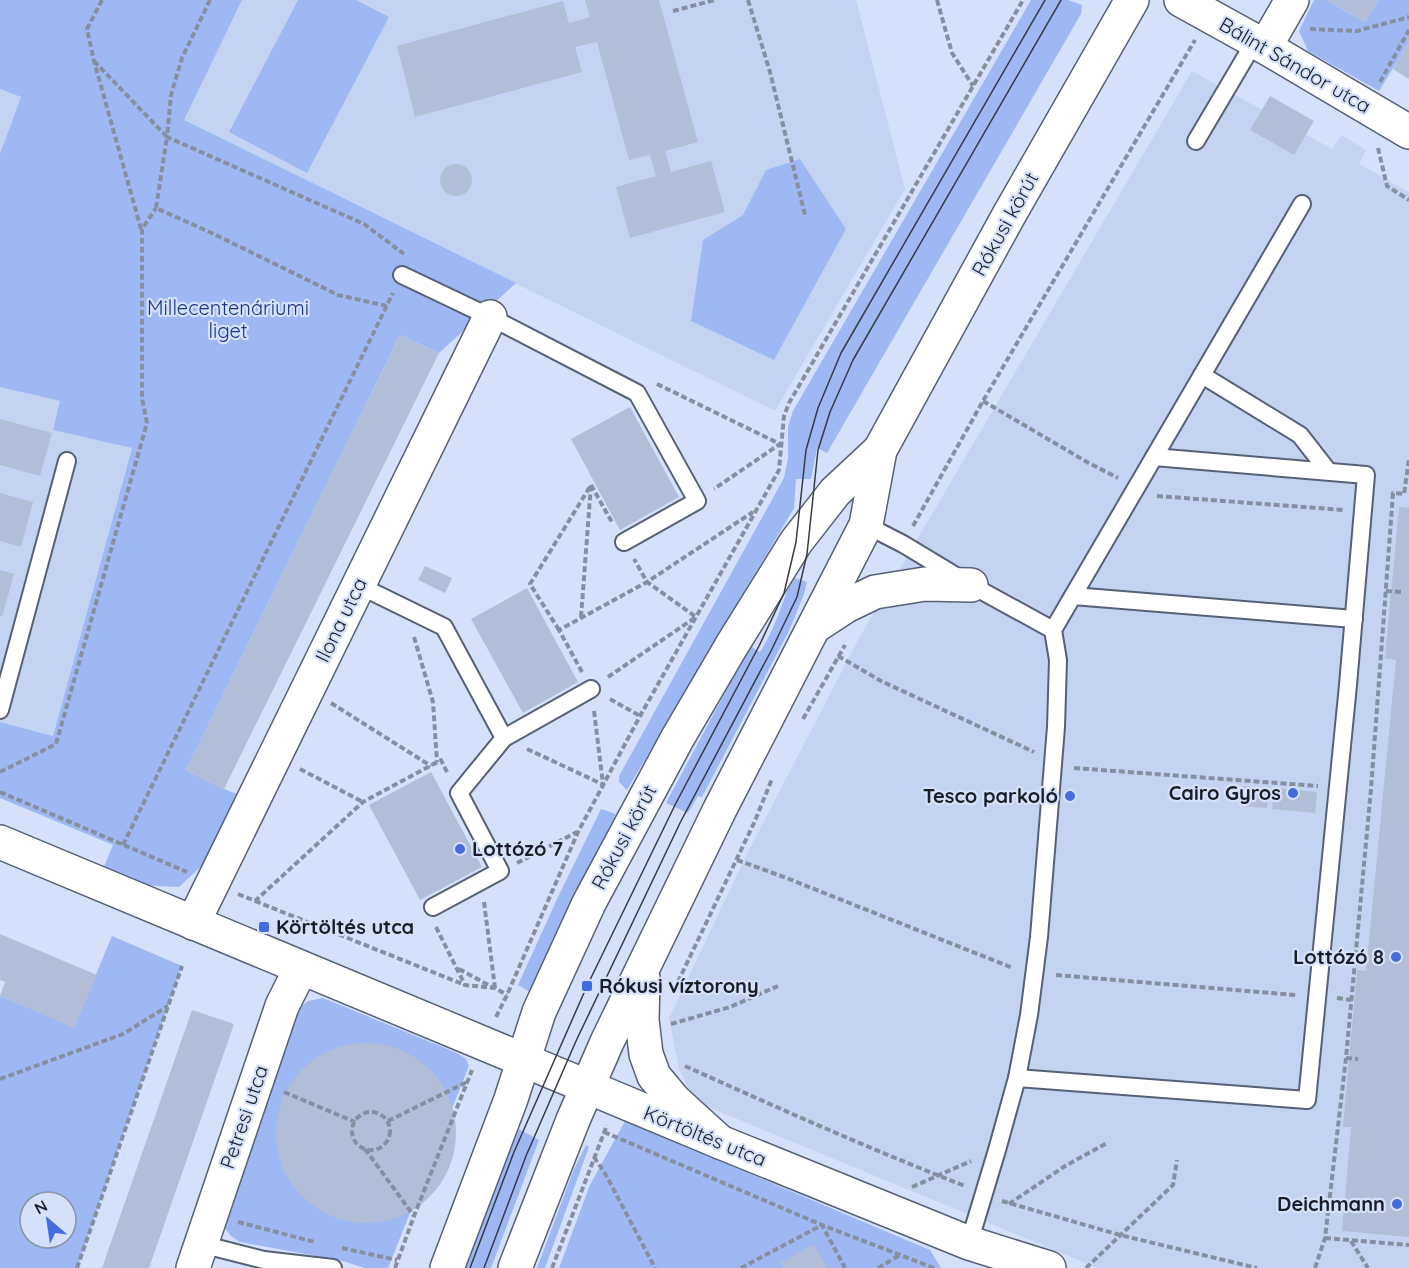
<svg xmlns="http://www.w3.org/2000/svg" width="1409" height="1268" viewBox="0 0 1409 1268" font-family="Quicksand,sans-serif">
  <style>
    .built { fill: #c5d3f3 }
    .green { fill: #9eb8f3; fill-rule: evenodd }
    .building { fill: #b2bed7 }
    .lines { fill: none; stroke-linecap: round; stroke-linejoin: round }
    .lane-casing { stroke: #566076; stroke-width: 20 }
    .street-casing { stroke: #566076; stroke-width: 36 }
    .secondary-casing { stroke: #566076; stroke-width: 36 }
    .path { stroke: #868fa1; stroke-width: 4; stroke-dasharray: 6 3; stroke-linecap: butt }
    .lane { stroke: #fff; stroke-width: 16 }
    .street { stroke: #fff; stroke-width: 33 }
    .secondary { stroke: #fff; stroke-width: 33 }
    .tram { stroke: #363b47; stroke-width: 1.5 }
    .poi-dot { fill: #456cdf; stroke: #d5e1fb; stroke-width: 2 }
    .labels { text-anchor: middle; stroke-width: 4.5; stroke-linejoin: round; paint-order: stroke }
    .street-label { font-size: 20px; fill: #1a1e27; stroke: #d5e1fb }
    .park-label { font-size: 20px; fill: #1b3487; stroke: #d5e1fb }
    .poi-label { font-size: 20px; font-weight: bold; fill: #1a1e27; stroke: #d5e1fb; text-anchor: end }
  </style>
  <rect width="100%" height="100%" fill="#d5e1fb"/>
  <g class="built">
    <path d="M242,0H856L905,189L775,411L183,120Z"/>
    <path d="M1192,71L1332,149L1341,135L1366,150L1359,164L1409,192V1268H1098L696,1102L679,1069L669,1018L746,856L858,640Z"/>
    <path d="M0,89L21,97L0,154Z"/>
    <path d="M0,387L60,401L54,430L132,447L53,736L0,722Z"/>
  </g>
  <g class="green">
    <path d="M0,0H242L184,120L516,283L439,353L400,335L186,770L224,789L242,796L211,857L179,887L97,883L113,845L0,798V722L53,736L132,448L53,430L60,401L0,387V154L21,97L0,89Z"/>
    <path d="M298,0H356L389,17L307,173L229,132Z"/>
    <path d="M1031,0H1068L1082,5L1081,14L827,453L817,448L811,479H796L794,508L627,790L619,782V776L784,478L788,458V427L793,411Z"/>
    <path d="M1314,0H1326L1365,22L1378,0H1409V42L1379,91L1308,51L1299,31Z"/>
    <path d="M800,159L846,229L774,360L691,321L703,240L743,215L766,170Z"/>
    <path d="M792,577L807,582L804,594L790,629L702,797L698,796L688,813L666,803L750,646L760,652C775,629 783,602 792,577Z"/>
    <path d="M601,809L616,814L530,992L518,985L558,897Z"/>
    <path d="M112,936L182,966L77,1268H0V996L74,1027ZM30,1202H66V1238H30Z"/>
    <path d="M323,998L457,1053L466,1059L469,1066L388,1268H364L343,1261L240,1242L231,1236L224,1227L295,1011L308,1001Z"/>
    <path d="M625,1121L930,1250L941,1268H559L590,1185Z"/>
    <path d="M519,1129L539,1140L491,1268H462Z"/>
    <path d="M586,1145L589,1147L545,1268H537L574,1169Z"/>
  </g>
  <g class="building">
    <path d="M585,0H659L698,142L665,151L671,172L711,161L725,212L630,238L616,187L656,176L650,155L629,160L597,42L575,47L582,72L415,117L397,46L563,1L569,23L590,17Z"/>
    <path d="M1326,0H1378L1365,22Z"/>
    <path d="M1409,42V79L1393,69Z"/>
    <path d="M1270,96L1314,121L1294,155L1250,130Z"/>
    <circle cx="456" cy="180" r="16"/>
    <path d="M400,335L439,353L224,789L186,770Z"/>
    <path d="M630,407L679,497L620,530L571,439Z"/>
    <path d="M0,419L52,433L40,476L0,465Z"/>
    <path d="M0,493L33,502L21,547L0,541Z"/>
    <path d="M1399,507L1409,508V1237L1342,1231L1351,1127H1343L1357,970L1366,971L1396,660L1385,658Z"/>
    <path d="M425,566L452,578L445,593L418,580Z"/>
    <path d="M0,570L14,574L2,617L0,616Z"/>
    <path d="M527,588L578,682L523,713L471,619Z"/>
    <path d="M431,772L482,867L420,900L369,805Z"/>
    <path d="M1244,786L1269,789L1267,808L1242,806Z"/>
    <path d="M1274,788L1317,792L1315,813L1272,809Z"/>
    <path d="M0,934L97,975L74,1028L0,996L5,982L0,980Z"/>
    <path d="M192,1010L234,1024L149,1268H102Z"/>
    <circle cx="366" cy="1133" r="90"/>
    <path d="M814,1244L827,1268H783L780,1263Z"/>
  </g>
  <g class="lines">
    <defs>
      <g id="lane">
        <path d="M1196,141L1255,41"/>
        <path d="M402,275L490,317L637,393L697,501L624,542"/>
        <path d="M1202,375L1300,435L1328,471"/>
        <path d="M866,525L903,544L971,585L1053,630"/>
        <path d="M358,585L444,627L504,738L459,793L500,871L433,907"/>
        <path d="M1073,596L1354,619"/>
        <path d="M0,710L67,461"/>
        <path d="M504,738L591,689"/>
        <path d="M1017,1078L1307,1100L1348,685L1366,475L1154,457"/>
        <path d="M969,1243L997,1150L1017,1078L1029,1015L1039,937L1056,727L1058,660L1053,630L1302,204"/>
        <path d="M201,1244L264,1260L333,1268"/>
      </g>
      <g id="street">
        <path d="M1181,0L1255,41L1409,132"/>
        <path d="M1265,47L1292,0"/>
        <path d="M0,842L720,1142L969,1243L1049,1268"/>
        <path d="M193,923L490,317"/>
        <path d="M193,1268L282,1006L301,968"/>
      </g>
      <g id="secondary">
        <path d="M814,627L846,606L875,592L925,584L971,585"/>
        <path d="M643,978L642,1020L646,1054L654,1076L675,1101L720,1142"/>
        <path d="M447,1268L511,1099L539,1012L589,903L677,739L732,645L796,542L835,492L880,450"/>
        <path d="M515,1268L573,1120L607,1042L720,809L866,525L880,450L1009,215L1132,0"/>
      </g>
    </defs>
    <use href="#lane" class="lane-casing"/>
    <use href="#street" class="street-casing"/>
    <use href="#secondary" class="secondary-casing"/>
    <g class="path">
      <path d="M102,0L87,29L94,61L141,229"/>
      <path d="M210,0L182,58L171,95L167,137L364,224L404,254"/>
      <path d="M748,0L770,72L805,215"/>
      <path d="M937,0L952,53L973,86"/>
      <path d="M673,11L715,0"/>
      <path d="M1310,29L1357,31L1409,17"/>
      <path d="M94,61L167,137L156,208L216,235L338,295L387,306"/>
      <path d="M1380,82L1409,30"/>
      <path d="M1378,148L1387,186L1409,200"/>
      <path d="M657,384L780,444L714,489"/>
      <path d="M983,401L1087,462L1118,478"/>
      <path d="M591,485L613,524"/>
      <path d="M1157,496L1344,510"/>
      <path d="M913,526L983,401L1195,40"/>
      <path d="M1386,591L1402,592"/>
      <path d="M559,630L530,584L591,485L581,617"/>
      <path d="M414,637L433,702L437,762"/>
      <path d="M838,656L881,681L1034,752"/>
      <path d="M582,672L559,630L647,582L753,512"/>
      <path d="M608,677L696,617L647,582L634,559"/>
      <path d="M610,699L640,716"/>
      <path d="M331,703L431,766"/>
      <path d="M594,711L603,784"/>
      <path d="M803,719L845,645"/>
      <path d="M527,749L602,784"/>
      <path d="M1074,768L1318,786"/>
      <path d="M300,769L363,802"/>
      <path d="M0,772L56,744L147,423L142,398V229L156,208"/>
      <path d="M0,792L187,872"/>
      <path d="M123,845L393,293"/>
      <path d="M737,860L784,877L1013,968"/>
      <path d="M517,863L577,832"/>
      <path d="M238,894L255,901L363,802L441,760L448,774"/>
      <path d="M255,901L465,985"/>
      <path d="M484,902L495,988"/>
      <path d="M436,927L465,985L495,988L507,995"/>
      <path d="M459,969L492,987"/>
      <path d="M1056,975L1296,995"/>
      <path d="M674,990L754,823L772,779"/>
      <path d="M1337,998L1351,1000"/>
      <path d="M496,1017L507,995L578,832L640,716L779,470L784,416L789,403L1023,0"/>
      <path d="M671,1024L730,1007L778,986"/>
      <path d="M1346,1058L1358,1059"/>
      <path d="M685,1066C778,1108 870,1149 965,1186"/>
      <path d="M0,1079L123,1034L168,1006"/>
      <path d="M284,1092L355,1122"/>
      <circle cx="371" cy="1131" r="19"/>
      <path d="M388,1121L467,1082"/>
      <path d="M604,1132L822,1225L934,1268"/>
      <path d="M365,1149L414,1216"/>
      <path d="M594,1157L606,1175L655,1268"/>
      <path d="M912,1187L971,1161"/>
      <path d="M1002,1201L1120,1235L1257,1268"/>
      <path d="M1009,1204L1065,1166L1107,1143"/>
      <path d="M238,1222L315,1242"/>
      <path d="M1325,1238L1409,1245"/>
      <path d="M1351,1241L1368,1268"/>
      <path d="M342,1248L397,1260"/>
      <path d="M77,1268L182,966"/>
      <path d="M395,1268L414,1216L472,1070"/>
      <path d="M552,1268L607,1125"/>
      <path d="M741,1268L822,1225L845,1268"/>
      <path d="M878,1268L900,1255"/>
      <path d="M1086,1268L1173,1185L1177,1160"/>
      <path d="M1315,1268L1325,1238L1346,1058L1371,789L1393,493L1404,494L1409,459"/>
    </g>
    <use href="#lane" class="lane"/>
    <use href="#street" class="street"/>
    <use href="#secondary" class="secondary"/>
    <g class="tram">
      <path d="M470,1268L514,1152L587,986L676,803L759,646L784,593L796,542L806,450L818,408L841,353L1045,0"/>
      <path d="M484,1268L526,1156L576,1041L681,821L771,651L797,597L807,554L818,450L830,412L853,360L1061,0"/>
    </g>
  </g>
  <g class="poi-dot">
    <circle cx="1293" cy="793" r="6"/>
    <circle cx="1070" cy="796" r="6"/>
    <circle cx="460" cy="849" r="6"/>
    <rect x="258" y="921" width="12" height="12" rx="3"/>
    <circle cx="1396" cy="957" r="6"/>
    <rect x="581" y="980" width="12" height="12" rx="3"/>
    <circle cx="1397" cy="1204" r="6"/>
  </g>
  <g class="labels">
    <g class="street-label">
      <text transform="translate(1295 65) rotate(30)" y="7">Bálint Sándor utca</text>
      <text transform="translate(1005 224) rotate(-61)" y="7">Rókusi körút</text>
      <text transform="translate(341 620) rotate(-64)" y="7">Ilona utca</text>
      <text transform="translate(624 837) rotate(-62)" y="7">Rókusi körút</text>
      <text transform="translate(244 1117) rotate(-71)" y="7">Petresi utca</text>
      <text transform="translate(705 1136) rotate(22)" y="7">Körtöltés utca</text>
    </g>
    <g class="park-label">
      <text x="228" y="315">Millecentenáriumi<tspan x="228" dy="23">liget</tspan></text>
    </g>
    <g class="poi-label">
      <text x="1281" y="800">Cairo Gyros</text>
      <text x="1058" y="803">Tesco parkoló</text>
      <text x="472" y="856" text-anchor="start">Lottózó 7</text>
      <text x="276" y="934" text-anchor="start">Körtöltés utca</text>
      <text x="1384" y="964">Lottózó 8</text>
      <text x="599" y="993" text-anchor="start">Rókusi víztorony</text>
      <text x="1385" y="1211">Deichmann</text>
    </g>
  </g>
  <g transform="translate(48 1220) rotate(331)"><circle r="28" fill="#d5e1fb" stroke="#8a93a6" stroke-width="1.5"/>
  <path d="M0-4.5L10 22L0 15L-10 22Z" fill="#456cdf"/>
  <text y="-9" font-size="16" font-weight="bold" text-anchor="middle" fill="#1a1e27">N</text>
  </g>
</svg>
